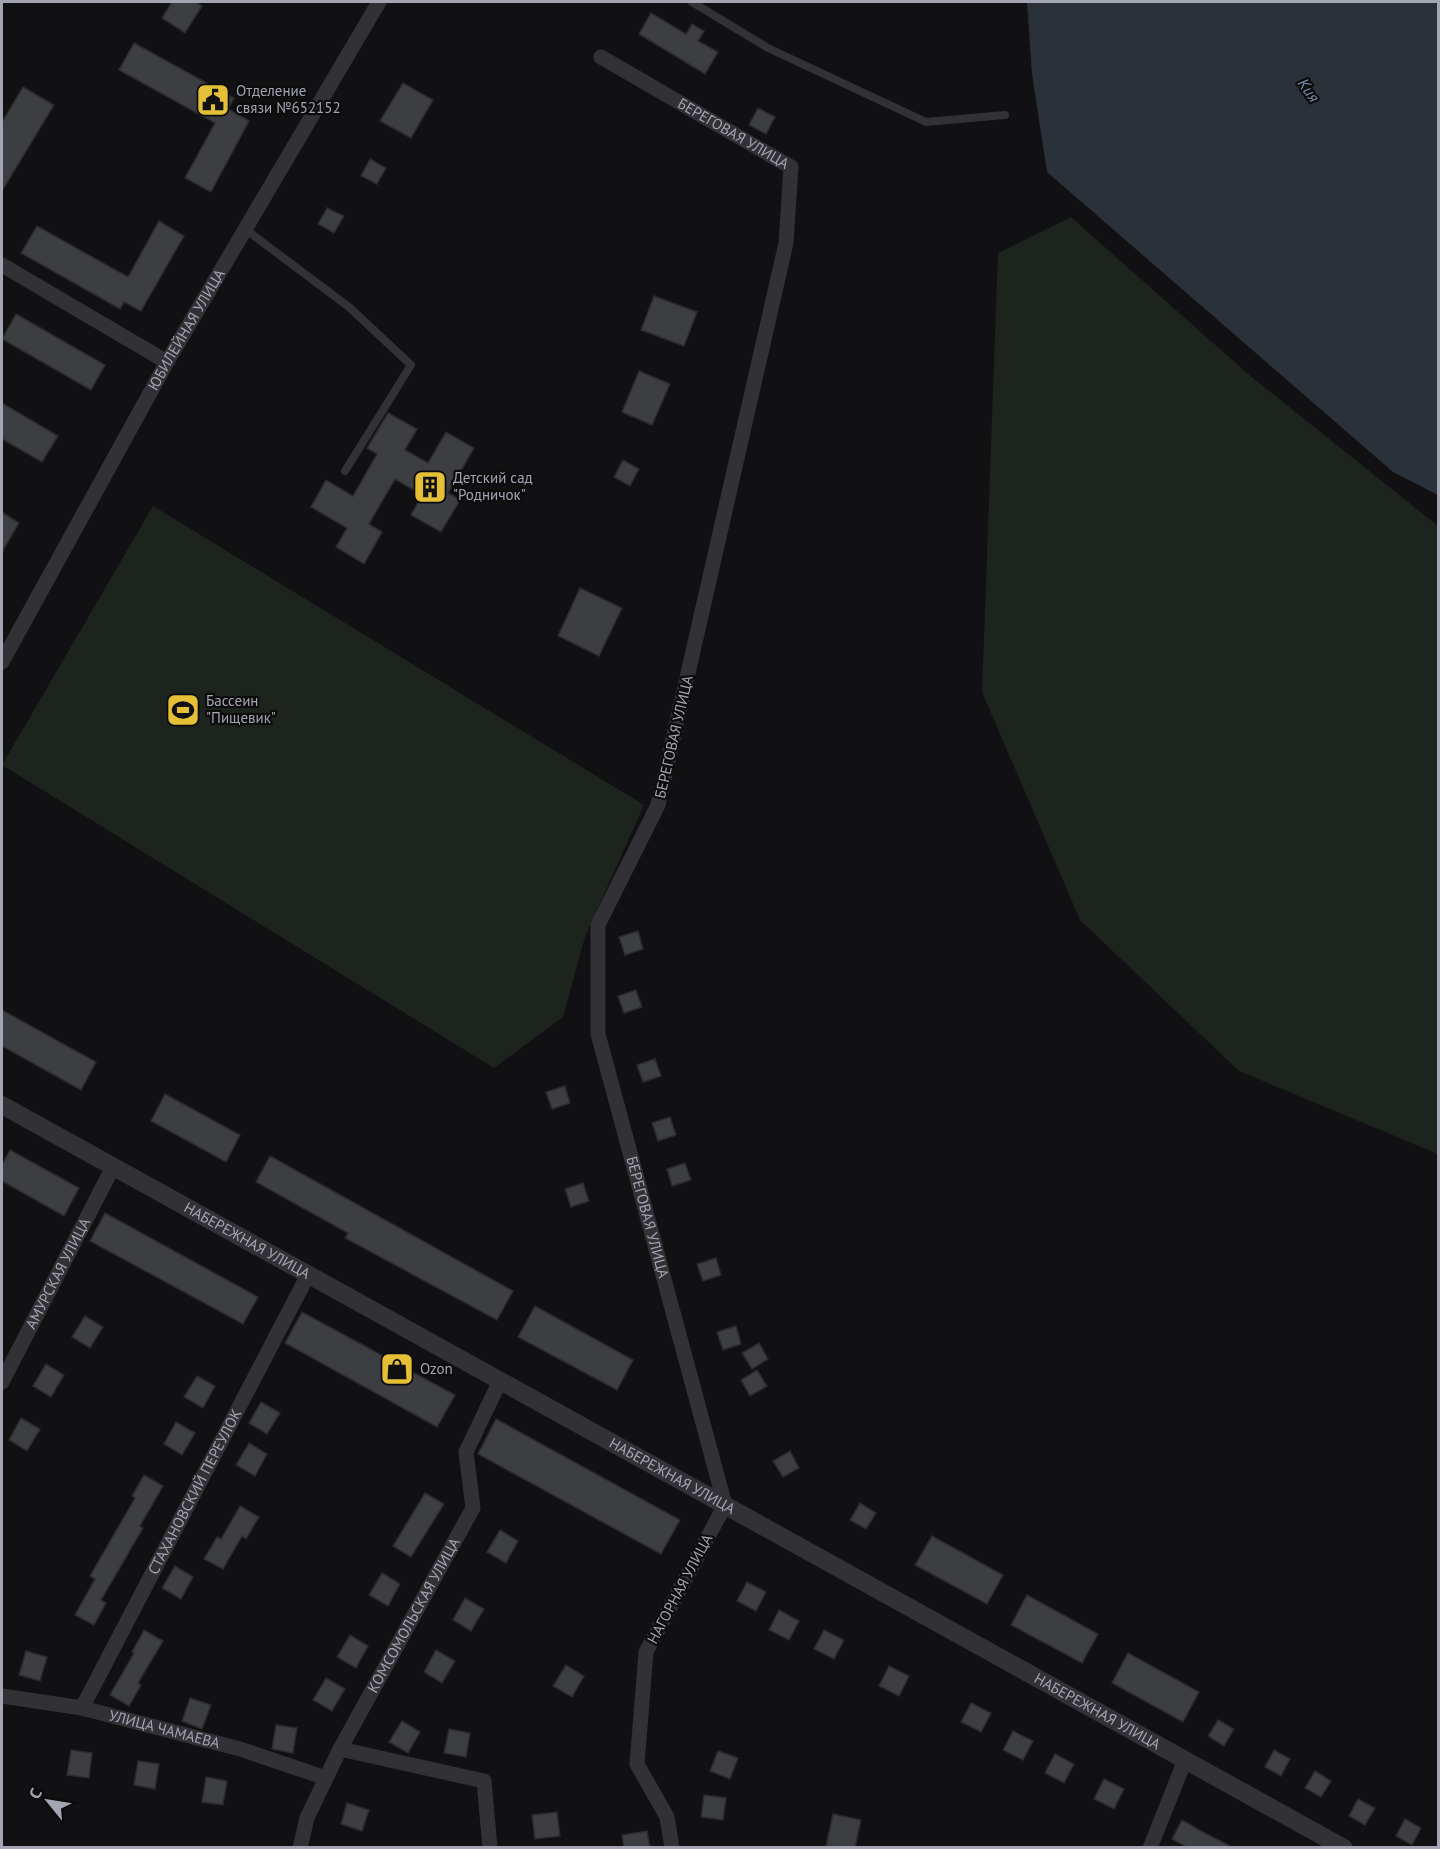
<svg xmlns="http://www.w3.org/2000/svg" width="1440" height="1849" viewBox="0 0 1440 1849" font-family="'PT Sans',sans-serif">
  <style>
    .grass { fill: #1d241e }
    .water { fill: #2b3139 }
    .building { fill: #3d3e42; stroke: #2b2b2e; stroke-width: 1.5 }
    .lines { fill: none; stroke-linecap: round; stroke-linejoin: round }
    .service { stroke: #323236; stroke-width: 8 }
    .minor { stroke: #323236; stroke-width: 15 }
    .tertiary { stroke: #323236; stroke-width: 18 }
    .labels { text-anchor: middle; stroke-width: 4.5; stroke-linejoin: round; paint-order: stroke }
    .poi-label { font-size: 15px; fill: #a3a5b2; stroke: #0c0c0d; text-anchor: start }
    .street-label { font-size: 15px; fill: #a3a5b2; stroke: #0c0c0d }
    .water-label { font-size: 16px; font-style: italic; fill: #7b8fab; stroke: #0c0c0d }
  </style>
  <rect width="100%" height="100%" fill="#111012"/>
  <g class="grass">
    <path d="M1071,217L1248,374L1438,526V1154L1239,1071L1080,920L982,692L998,253Z"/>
    <path d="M153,506L644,805L585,937L563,1017L494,1068L2,765Z"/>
  </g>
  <path class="water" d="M1027,2H1438V495L1393,472L1047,172L1032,74Z"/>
  <g class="building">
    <path d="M172,2H195L202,6L185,33L162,18Z"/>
    <path d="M651,13L686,34L692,24L704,31L698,41L718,52L705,74L639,34Z"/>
    <path d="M134,43L234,98L228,109L249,121L211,192L185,178L215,123L119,70Z"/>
    <path d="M403,83L433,100L411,138L380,121Z"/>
    <path d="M23,87L54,105L2,191V122Z"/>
    <path d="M758,108L775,117L766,134L749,125Z"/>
    <path d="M370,159L386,168L377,184L361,176Z"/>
    <path d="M327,208L344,216L334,233L318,224Z"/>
    <path d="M159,221L184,236L141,311L124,302L120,309L21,253L37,226L128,277Z"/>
    <path d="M654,296L697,312L684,346L641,330Z"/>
    <path d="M16,314L105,365L91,390L2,339Z"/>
    <path d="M639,371L670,384L652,425L622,412Z"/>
    <path d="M2,403L58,436L42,462L2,439Z"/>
    <path d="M388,413L417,429L405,450L428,463L446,432L474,448L448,493L460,500L441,532L411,515L422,495L395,479L369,524L382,532L364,564L336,547L347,528L311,507L326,480L353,496L377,454L367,448Z"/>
    <path d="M623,460L639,469L630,486L614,477Z"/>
    <path d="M2,512L19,523L2,552Z"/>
    <path d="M580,588L622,608L599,656L558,636Z"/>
    <path d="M638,931L643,949L625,955L619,937Z"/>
    <path d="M636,990L642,1007L624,1013L618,996Z"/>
    <path d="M2,1010L96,1062L81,1090L2,1046Z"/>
    <path d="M655,1059L661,1076L643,1082L637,1065Z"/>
    <path d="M565,1086L570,1103L552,1109L546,1092Z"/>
    <path d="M165,1094L240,1135L226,1162L151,1121Z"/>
    <path d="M670,1117L676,1135L658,1141L652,1123Z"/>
    <path d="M10,1150L79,1188L64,1216L2,1181V1165Z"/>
    <path d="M270,1156L513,1291L497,1320L345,1238L348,1233L256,1182Z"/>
    <path d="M685,1163L691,1180L672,1186L667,1169Z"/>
    <path d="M583,1183L589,1201L571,1207L565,1189Z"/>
    <path d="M105,1213L258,1297L243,1324L90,1241Z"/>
    <path d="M716,1258L721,1275L703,1281L697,1264Z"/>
    <path d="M535,1306L633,1360L617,1390L518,1337Z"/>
    <path d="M302,1312L455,1395L437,1427L285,1343Z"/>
    <path d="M85,1316L103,1327L90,1348L72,1337Z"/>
    <path d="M736,1326L741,1344L723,1350L717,1332Z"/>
    <path d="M759,1343L768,1359L752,1369L742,1353Z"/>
    <path d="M46,1364L64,1375L51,1397L33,1386Z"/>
    <path d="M757,1370L767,1386L750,1396L741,1380Z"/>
    <path d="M197,1376L215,1386L203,1408L184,1397Z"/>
    <path d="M261,1402L280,1413L267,1434L249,1423Z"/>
    <path d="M21,1418L40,1429L27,1451L9,1440Z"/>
    <path d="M496,1419L680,1520L661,1554L478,1454Z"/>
    <path d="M176,1422L195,1433L182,1455L164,1444Z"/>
    <path d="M249,1443L267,1454L255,1476L236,1465Z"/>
    <path d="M790,1451L799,1468L783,1477L773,1461Z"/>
    <path d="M144,1475L163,1486L140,1526L143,1528L101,1600L106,1603L94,1625L75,1615L95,1579L90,1576L135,1498L132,1496Z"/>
    <path d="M425,1493L444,1504L411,1557L393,1546Z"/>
    <path d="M860,1503L876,1513L866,1529L850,1520Z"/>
    <path d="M240,1506L259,1517L246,1539L242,1536L223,1569L204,1559L217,1537L221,1539Z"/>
    <path d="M500,1530L518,1541L506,1563L487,1552Z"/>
    <path d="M932,1536L1003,1575L987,1604L915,1565Z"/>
    <path d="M175,1566L193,1577L181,1599L162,1588Z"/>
    <path d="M382,1573L400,1584L388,1606L369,1595Z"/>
    <path d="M747,1582L766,1592L756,1611L737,1601Z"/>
    <path d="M1027,1595L1098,1634L1082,1663L1011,1625Z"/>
    <path d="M465,1598L484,1609L471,1631L453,1620Z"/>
    <path d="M779,1610L799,1621L789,1640L769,1630Z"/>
    <path d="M144,1630L163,1641L138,1683L141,1685L129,1706L110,1695L134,1653L132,1652Z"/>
    <path d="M824,1630L844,1640L834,1659L814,1649Z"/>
    <path d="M350,1635L368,1646L356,1668L337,1657Z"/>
    <path d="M436,1650L455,1661L442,1683L424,1672Z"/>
    <path d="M26,1651L47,1657L40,1681L19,1675Z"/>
    <path d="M1128,1653L1199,1692L1183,1722L1112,1683Z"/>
    <path d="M566,1665L584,1676L572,1697L553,1686Z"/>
    <path d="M889,1666L909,1676L899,1696L879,1686Z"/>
    <path d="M326,1678L345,1689L332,1711L313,1700Z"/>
    <path d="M190,1698L211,1705L202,1729L182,1721Z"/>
    <path d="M971,1703L991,1713L981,1732L961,1722Z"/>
    <path d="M1218,1720L1234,1729L1224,1746L1208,1736Z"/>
    <path d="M402,1721L420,1732L408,1753L389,1742Z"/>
    <path d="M276,1725L297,1728L293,1753L272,1749Z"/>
    <path d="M449,1729L470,1733L466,1757L444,1753Z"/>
    <path d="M1013,1731L1033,1741L1023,1760L1003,1750Z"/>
    <path d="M71,1750L92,1753L89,1778L67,1775Z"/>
    <path d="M1274,1750L1290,1759L1281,1776L1265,1767Z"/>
    <path d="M718,1751L738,1758L730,1779L710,1771Z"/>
    <path d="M1055,1754L1074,1764L1064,1783L1045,1773Z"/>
    <path d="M138,1761L159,1764L155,1789L134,1785Z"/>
    <path d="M1315,1771L1331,1781L1321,1797L1305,1788Z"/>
    <path d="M206,1777L227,1781L223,1805L202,1802Z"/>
    <path d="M1104,1779L1124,1789L1114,1809L1094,1799Z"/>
    <path d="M704,1795L726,1798L723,1820L701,1817Z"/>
    <path d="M1358,1799L1375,1808L1365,1825L1349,1816Z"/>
    <path d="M347,1803L369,1810L362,1831L341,1824Z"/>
    <path d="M557,1812L560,1836L535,1839L532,1815Z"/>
    <path d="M833,1814L861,1820L855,1848L826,1846Z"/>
    <path d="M1405,1819L1421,1828L1412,1845L1396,1836Z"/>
    <path d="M1182,1820L1201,1831L1234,1848H1188L1172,1839Z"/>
    <path d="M647,1831L650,1848H624L622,1835Z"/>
  </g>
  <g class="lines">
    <g class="service">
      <path d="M692,2L768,48L926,122L1005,115"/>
      <path d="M245,229L349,307L411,365L345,471"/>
    </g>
    <g class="minor">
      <path id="s1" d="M601,57L791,167L786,243L658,805L598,925V1034L725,1505L646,1652L637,1764L667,1817L672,1848"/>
      <path d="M2,265L167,362"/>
      <path id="s2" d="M2,662L167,362L379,2"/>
      <path id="s3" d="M2,1382L113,1167"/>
      <path id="s4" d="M2,1696L82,1708L240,1749L326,1778"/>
      <path id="s5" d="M82,1708L308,1275"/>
      <path d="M340,1749L484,1781L490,1848"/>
      <path id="s6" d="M300,1848L307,1818L340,1749L473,1508L466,1452L500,1381"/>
      <path d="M1150,1848L1185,1760"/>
    </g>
    <path class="tertiary" id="s7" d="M2,1105L1344,1848"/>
  </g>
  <defs>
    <symbol id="civic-square" viewBox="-11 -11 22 22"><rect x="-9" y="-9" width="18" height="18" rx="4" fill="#e5bf36" stroke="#0c0c0d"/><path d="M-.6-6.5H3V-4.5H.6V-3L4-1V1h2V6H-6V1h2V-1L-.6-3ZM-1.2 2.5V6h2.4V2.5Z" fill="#111"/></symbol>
    <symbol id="building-square" viewBox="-11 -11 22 22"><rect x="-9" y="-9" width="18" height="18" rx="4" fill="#e5bf36" stroke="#0c0c0d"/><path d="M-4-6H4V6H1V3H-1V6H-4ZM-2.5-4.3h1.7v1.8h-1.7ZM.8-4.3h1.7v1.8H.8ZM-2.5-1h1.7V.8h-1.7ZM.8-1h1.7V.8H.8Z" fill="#111"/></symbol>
    <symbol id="stadium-square" viewBox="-11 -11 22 22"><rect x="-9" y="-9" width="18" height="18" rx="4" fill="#e5bf36" stroke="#0c0c0d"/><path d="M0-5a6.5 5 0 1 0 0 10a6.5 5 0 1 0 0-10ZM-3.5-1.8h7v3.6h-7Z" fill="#111"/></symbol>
    <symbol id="shop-square" viewBox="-11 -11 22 22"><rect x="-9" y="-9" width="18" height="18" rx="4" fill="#e5bf36" stroke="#0c0c0d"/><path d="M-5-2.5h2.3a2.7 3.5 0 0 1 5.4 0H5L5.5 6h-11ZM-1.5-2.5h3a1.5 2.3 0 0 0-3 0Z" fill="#111"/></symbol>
  </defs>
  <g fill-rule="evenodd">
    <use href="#civic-square" x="194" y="81" width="38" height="38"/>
    <use href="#building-square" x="411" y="468" width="38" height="38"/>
    <use href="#stadium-square" x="164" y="691" width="38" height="38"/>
    <use href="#shop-square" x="378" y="1350" width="38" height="38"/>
  </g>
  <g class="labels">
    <g class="poi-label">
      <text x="236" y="96">Отделение<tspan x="236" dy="17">связи №652152</tspan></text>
      <text x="453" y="483">Детский сад<tspan x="453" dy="17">"Родничок"</tspan></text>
      <text x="206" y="706">Бассеин<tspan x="206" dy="17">"Пищевик"</tspan></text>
      <text x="420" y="1374">Ozon</text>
    </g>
    <g class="street-label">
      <text dy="5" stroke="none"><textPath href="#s1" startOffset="153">БЕРЕГОВАЯ УЛИЦА</textPath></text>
      <text dy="5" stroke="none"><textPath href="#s2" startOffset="380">ЮБИЛЕЙНАЯ УЛИЦА</textPath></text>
      <text transform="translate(674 737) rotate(-77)" y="5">БЕРЕГОВАЯ УЛИЦА</text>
      <text dy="5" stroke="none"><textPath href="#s1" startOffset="1305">БЕРЕГОВАЯ УЛИЦА</textPath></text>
      <text dy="5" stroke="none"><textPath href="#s7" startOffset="280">НАБЕРЕЖНАЯ УЛИЦА</textPath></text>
      <text dy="5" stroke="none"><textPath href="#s3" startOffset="122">АМУРСКАЯ УЛИЦА</textPath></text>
      <text dy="5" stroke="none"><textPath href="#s7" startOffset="766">НАБЕРЕЖНАЯ УЛИЦА</textPath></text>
      <text dy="5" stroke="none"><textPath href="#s5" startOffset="244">СТАХАНОВСКИЙ ПЕРЕУЛОК</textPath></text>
      <text transform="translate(680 1589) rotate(-62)" y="5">НАГОРНАЯ УЛИЦА</text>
      <text dy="5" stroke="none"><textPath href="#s6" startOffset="260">КОМСОМОЛЬСКАЯ УЛИЦА</textPath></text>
      <text dy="5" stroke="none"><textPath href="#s7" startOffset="1252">НАБЕРЕЖНАЯ УЛИЦА</textPath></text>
      <text dy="5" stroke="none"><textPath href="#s4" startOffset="166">УЛИЦА ЧАМАЕВА</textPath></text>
    </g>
    <g class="water-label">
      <text transform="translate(1309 90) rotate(55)" y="6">Кия</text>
    </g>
  </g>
  <rect width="1440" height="1849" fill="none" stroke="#a3a5b2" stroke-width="6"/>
  <g transform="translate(48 1801) rotate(300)" stroke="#0c0c0d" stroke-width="4.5" paint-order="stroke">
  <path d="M0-4.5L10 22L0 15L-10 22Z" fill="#a3a5b2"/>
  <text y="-9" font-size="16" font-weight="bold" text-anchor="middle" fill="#a3a5b2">С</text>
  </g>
</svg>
